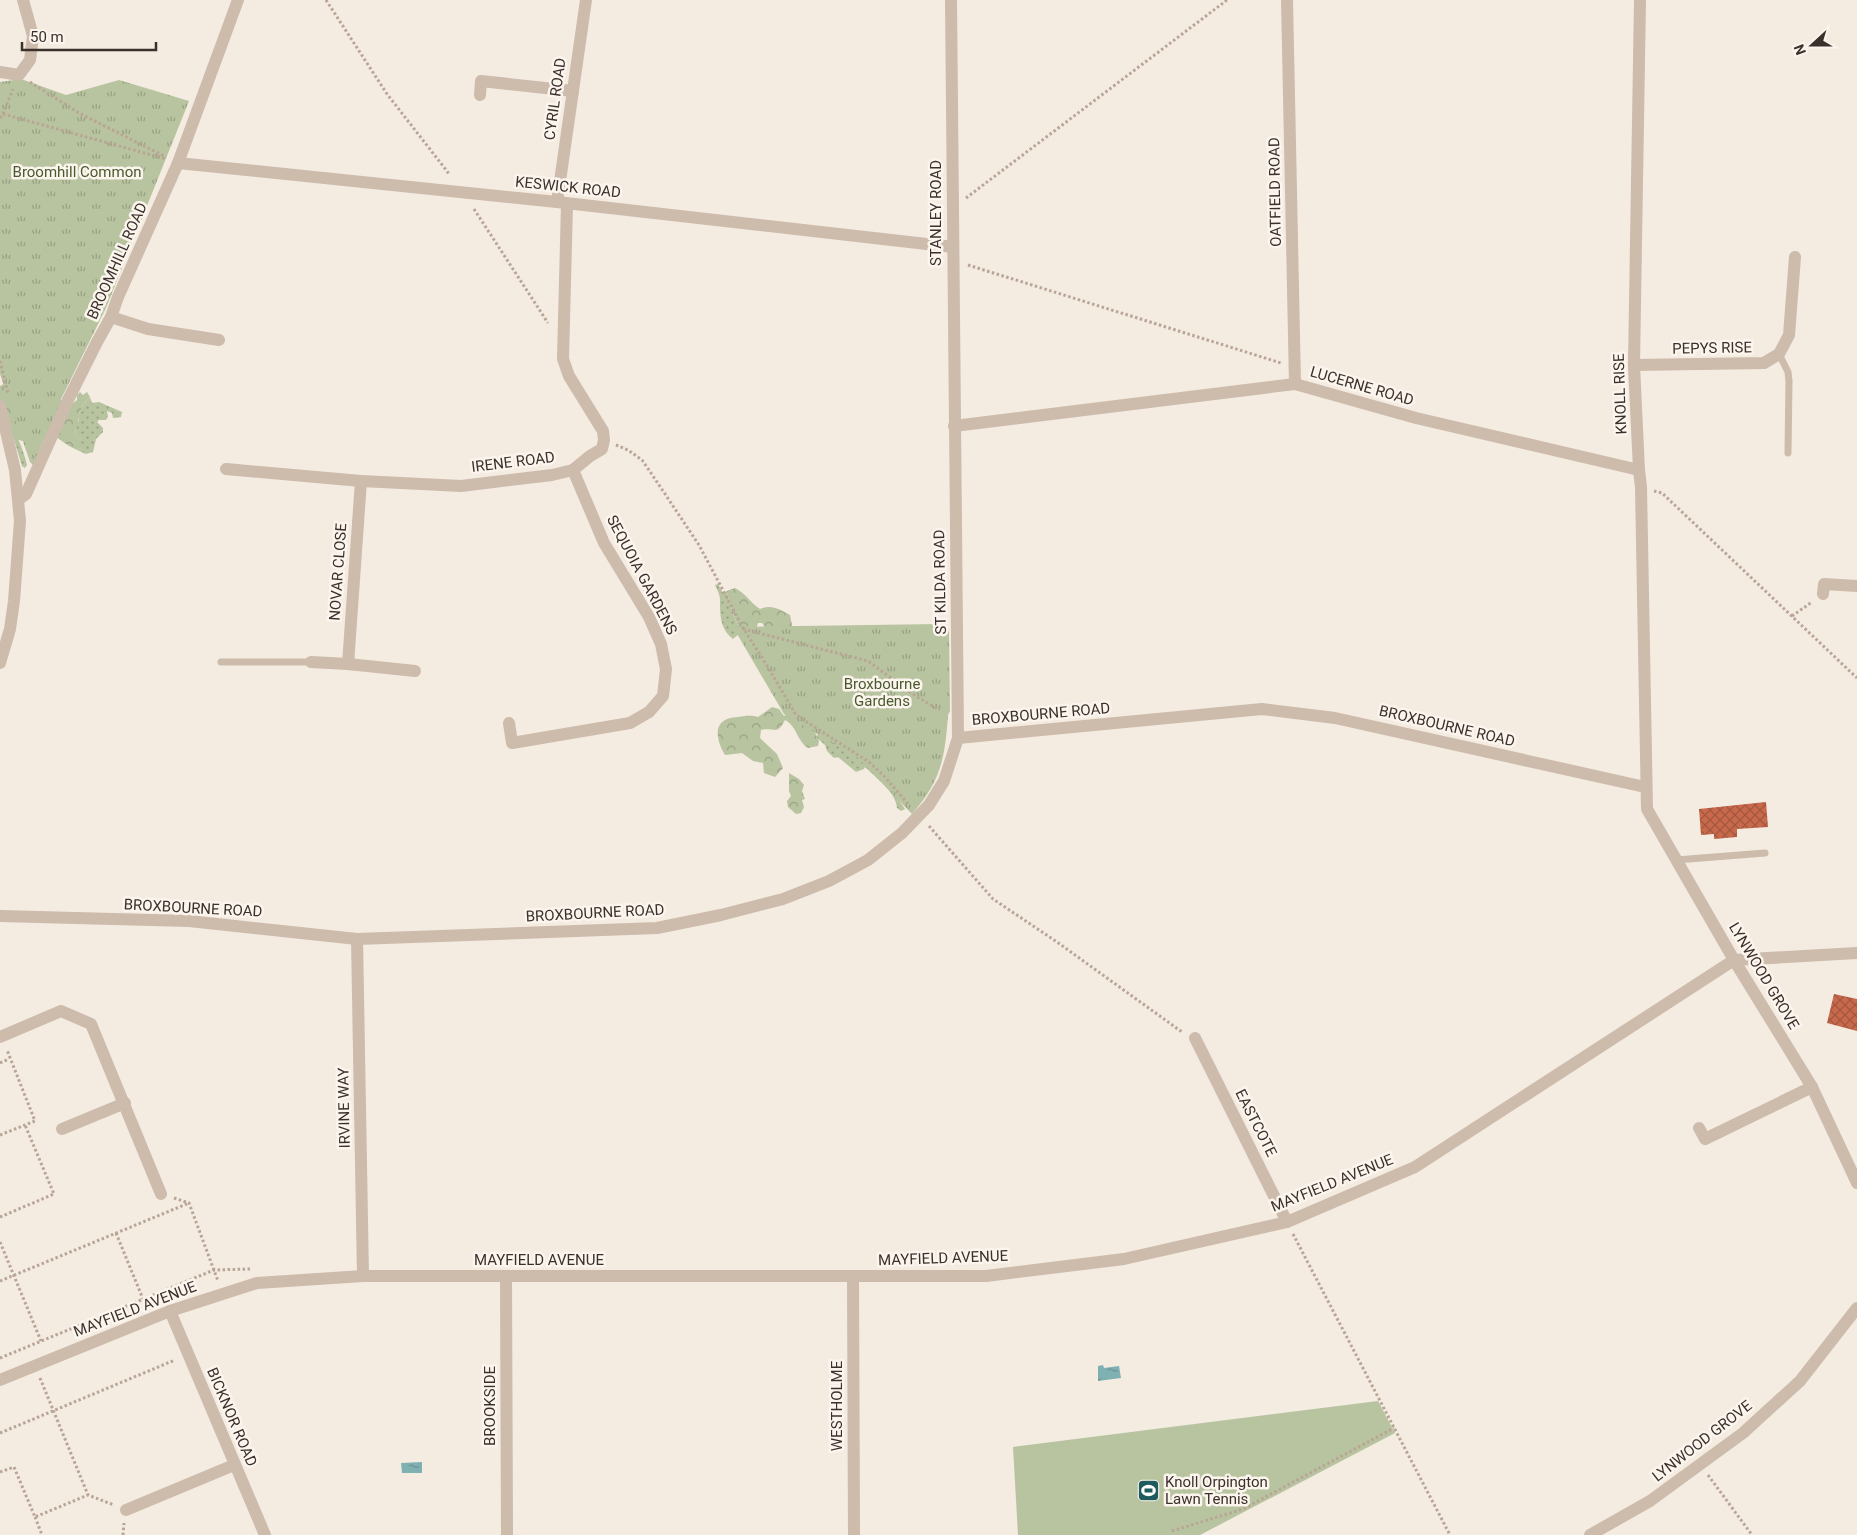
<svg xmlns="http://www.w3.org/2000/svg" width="1857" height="1535" viewBox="0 0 1857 1535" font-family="Roboto,sans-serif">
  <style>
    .grass { fill: url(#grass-dots) }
    .forest { fill: url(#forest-crowns) }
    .park { fill: url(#park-tufts) }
    .pitch { fill: #b8c4a0 }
    .water { fill: url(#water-ripples) }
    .building { fill: url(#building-cross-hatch) }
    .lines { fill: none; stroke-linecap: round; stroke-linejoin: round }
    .path { stroke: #b9a596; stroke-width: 3; stroke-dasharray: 2.5 2.5; stroke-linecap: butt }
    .lane { stroke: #cdbbac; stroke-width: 7 }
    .street { stroke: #cdbbac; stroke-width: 12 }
    .labels { text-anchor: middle; stroke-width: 5; stroke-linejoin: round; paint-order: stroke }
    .street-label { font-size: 15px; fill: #3b302b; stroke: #fbf5ee }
    .park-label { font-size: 15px; fill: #4a5a2e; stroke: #fbf5ee }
    .poi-label { font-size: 15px; fill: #3b302b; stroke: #fbf5ee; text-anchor: start }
  </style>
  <defs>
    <pattern id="grass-dots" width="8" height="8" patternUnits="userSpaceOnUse" patternTransform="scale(1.25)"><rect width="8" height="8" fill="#b8c4a0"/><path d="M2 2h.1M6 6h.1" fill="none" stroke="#97a083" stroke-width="1.8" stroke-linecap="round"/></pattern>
    <pattern id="forest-crowns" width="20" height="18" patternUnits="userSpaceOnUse" patternTransform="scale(1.25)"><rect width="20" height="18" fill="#b8c4a0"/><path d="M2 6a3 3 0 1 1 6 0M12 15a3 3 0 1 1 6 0" fill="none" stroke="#97a083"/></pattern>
    <pattern id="park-tufts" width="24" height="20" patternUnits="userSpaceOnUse" patternTransform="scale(1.25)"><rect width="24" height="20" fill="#b8c4a0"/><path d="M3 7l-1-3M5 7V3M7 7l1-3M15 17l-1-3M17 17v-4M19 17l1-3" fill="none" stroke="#97a083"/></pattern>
    <pattern id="water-ripples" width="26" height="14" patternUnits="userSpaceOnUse" patternTransform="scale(1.25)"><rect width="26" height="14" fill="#7fb0b2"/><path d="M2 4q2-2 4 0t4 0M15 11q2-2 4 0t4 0" fill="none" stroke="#699091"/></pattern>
    <pattern id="building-cross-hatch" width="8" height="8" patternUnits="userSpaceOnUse" patternTransform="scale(1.25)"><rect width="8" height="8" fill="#c8694b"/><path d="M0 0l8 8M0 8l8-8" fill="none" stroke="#a4573f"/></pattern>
  </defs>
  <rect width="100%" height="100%" fill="#f4ebe1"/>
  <g class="grass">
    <path d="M90,397L92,403L99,402L122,412L121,417L113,418L112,413L107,411L108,416L106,420H99L97,422L103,428V432L96,439L93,452L86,454L77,450L81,448V439L75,435L76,428L79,421L78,416L83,405Z"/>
    <path d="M6,413C14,430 23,447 27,465L25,468L22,466Z"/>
    <path d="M718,584L723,593L727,591C729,606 736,618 740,633L733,639C720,629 720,615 720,600C720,595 717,589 715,585Z"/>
    <path d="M818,732L864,761L893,791L905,809L901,811L897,808C896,792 876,778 865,767L864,769L856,772L838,757L834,758L827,751L825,745L817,738Z"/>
  </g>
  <g class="forest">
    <path d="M9,381L72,404L77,400V395L80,392L83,395L87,392L90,397L83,405L78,416L79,424L76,428L75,435L81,439V448L77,450L69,446L56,437C28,443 25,447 0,428V386Z"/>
    <path d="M735,588C747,594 750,603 760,609C772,604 780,610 790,615L813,728L819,741L818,746L808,748C797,741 797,726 785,720C777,736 775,727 761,730L760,738L777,754L783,768L775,777L764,773L763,763L753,761L742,753L725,755C715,738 712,718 738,717C746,716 751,715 758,717L772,707L779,709L784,716L790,712L767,630L762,623H758L754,636L740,633C736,618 729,606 727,591Z"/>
    <path d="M789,773L799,779L804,785L802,791L805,799L802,800L804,807L801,813L796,814L788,807L787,801L791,796L789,791Z"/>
  </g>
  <g class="park">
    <path d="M21,79L66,95L119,80L189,101L106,308L61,399L33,465L30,462L0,374V82Z"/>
    <path d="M940,624L949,629L950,711L948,715C945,758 941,781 912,814L858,758L784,714L733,627Z"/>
  </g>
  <path class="pitch" d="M1378,1401L1395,1433L1200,1535H1018L1013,1447Z"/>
  <g class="water">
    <path d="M1103,1365L1104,1368L1119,1366L1121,1378L1098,1381V1366Z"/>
    <path d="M422,1462V1473H402L401,1463Z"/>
  </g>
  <g class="building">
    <path d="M1766,802L1768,827L1737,829V837L1714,839V834L1701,835L1699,809Z"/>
    <path d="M1834,994L1857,999V1031L1827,1023Z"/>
  </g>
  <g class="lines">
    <g class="path">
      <path d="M326,0L387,94L450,175"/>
      <path d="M30,82L79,113L166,157"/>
      <path d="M3,114L166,159"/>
      <path d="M0,118L3,114L13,89"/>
      <path d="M966,198L1227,0"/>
      <path d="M474,209L548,323"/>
      <path d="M968,265L1281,363"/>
      <path d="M0,361L8,393"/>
      <path d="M616,445L628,450L642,460L651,473L699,545L743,628L763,659L796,715L869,762L884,776L909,805"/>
      <path d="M1654,491L1662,493L1857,678"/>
      <path d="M1792,616L1812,602"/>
      <path d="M743,629L868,661L917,697L940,710"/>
      <path d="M929,826L993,899L1057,942L1182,1032"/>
      <path d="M0,1063L9,1059"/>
      <path d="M0,1135L35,1121L7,1050"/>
      <path d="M174,1198L189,1203L218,1281"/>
      <path d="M0,1217L54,1194L25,1125"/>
      <path d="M116,1233L143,1299"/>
      <path d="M1293,1234L1450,1535"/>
      <path d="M0,1242L41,1341"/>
      <path d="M0,1281L189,1203"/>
      <path d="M0,1358L214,1270L250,1269"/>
      <path d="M40,1378L88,1495"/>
      <path d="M0,1433L175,1360"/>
      <path d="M0,1472L14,1467L35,1517L88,1495L114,1505"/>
      <path d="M1708,1475L1752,1535"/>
      <path d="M35,1517L42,1535"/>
      <path d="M1172,1531L1243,1509L1394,1428"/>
      <path d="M123,1535L124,1523"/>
    </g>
    <g class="lane">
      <path d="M1779,354L1788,372L1789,381L1788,453"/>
      <path d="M221,662H311"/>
      <path d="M1676,860L1765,853"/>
    </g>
    <g class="street">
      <path d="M951,0L958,738"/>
      <path d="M1287,0L1295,384"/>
      <path d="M1640,0L1634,365L1639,470L1641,487L1647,809L1734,960L1812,1087L1857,1183"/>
      <path d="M0,72L19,75L30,60L33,36L23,0"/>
      <path d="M480,95L481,81L573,91"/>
      <path d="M178,163L557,202L953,247"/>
      <path d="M557,202L586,0"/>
      <path d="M111,317L148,329L219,340"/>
      <path d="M1634,365L1764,363L1779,354L1789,335L1795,257"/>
      <path d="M0,406L15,470L20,521L14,601L10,629L0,663"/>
      <path d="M954,426L1295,384L1416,418L1639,470"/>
      <path d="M226,469L361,481L461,486L552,475L573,470L590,456L602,449L604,440L603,431L569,376L563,359L567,204"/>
      <path d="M19,499L26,494L68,400L97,342L111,317L118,297L178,163L238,0"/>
      <path d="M1823,594L1824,584L1857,586"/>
      <path d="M311,662L348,664L361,481"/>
      <path d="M348,664L415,671"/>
      <path d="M509,723L512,743L630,723L649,712L663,696L666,669L661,644L649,617L604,543L573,470"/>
      <path d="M0,916L189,921L357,939L657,928L721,915L783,899L829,881L868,860L902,833L929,805L944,781L958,738L1262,709L1335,718L1645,787"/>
      <path d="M357,939L363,1276"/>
      <path d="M0,1037L61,1011L91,1024L161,1194"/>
      <path d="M1195,1038L1287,1222"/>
      <path d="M1699,1128L1705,1139L1812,1087"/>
      <path d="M62,1129L125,1103"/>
      <path d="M506,1277L507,1535"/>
      <path d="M853,1277L854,1535"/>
      <path d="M170,1311L265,1535"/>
      <path d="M0,1380L170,1311L257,1283L363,1276H986L1124,1259L1287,1222L1415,1167L1734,960L1857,953"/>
      <path d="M126,1510L234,1465"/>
      <path d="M1590,1535L1650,1501L1743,1433L1800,1381L1857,1308"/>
    </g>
  </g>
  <defs>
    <symbol id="stadium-square" viewBox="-11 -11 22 22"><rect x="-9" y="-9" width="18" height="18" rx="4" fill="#1f5a5e" stroke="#fbf5ee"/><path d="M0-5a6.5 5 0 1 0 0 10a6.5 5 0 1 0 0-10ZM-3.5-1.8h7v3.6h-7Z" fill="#fff"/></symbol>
  </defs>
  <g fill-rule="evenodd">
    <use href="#stadium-square" x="1136" y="1478" width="25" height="25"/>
  </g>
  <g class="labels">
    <g class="street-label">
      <text transform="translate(555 99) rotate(-82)" y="5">CYRIL ROAD</text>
      <text transform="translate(568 187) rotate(6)" y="5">KESWICK ROAD</text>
      <text transform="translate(1275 192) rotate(-91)" y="5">OATFIELD ROAD</text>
      <text transform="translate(936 213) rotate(-90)" y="5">STANLEY ROAD</text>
      <text transform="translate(117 261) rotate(-66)" y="5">BROOMHILL ROAD</text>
      <text transform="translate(1712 348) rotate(-1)" y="5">PEPYS RISE</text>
      <text transform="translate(1362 386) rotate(16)" y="5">LUCERNE ROAD</text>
      <text transform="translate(1620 394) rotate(-92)" y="5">KNOLL RISE</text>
      <text transform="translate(513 462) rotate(-7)" y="5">IRENE ROAD</text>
      <text transform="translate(338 572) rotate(-86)" y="5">NOVAR CLOSE</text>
      <text transform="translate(642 575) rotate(62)" y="5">SEQUOIA GARDENS</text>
      <text transform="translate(940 582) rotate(-91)" y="5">ST KILDA ROAD</text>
      <text transform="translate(1041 714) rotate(-5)" y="5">BROXBOURNE ROAD</text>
      <text transform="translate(1447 726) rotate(13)" y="5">BROXBOURNE ROAD</text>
      <text transform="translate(193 908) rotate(3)" y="5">BROXBOURNE ROAD</text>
      <text transform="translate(595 913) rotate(-3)" y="5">BROXBOURNE ROAD</text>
      <text transform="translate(1764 976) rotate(59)" y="5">LYNWOOD GROVE</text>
      <text transform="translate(344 1108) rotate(-91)" y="5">IRVINE WAY</text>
      <text transform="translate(1256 1123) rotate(63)" y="5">EASTCOTE</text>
      <text transform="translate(1332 1183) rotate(-22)" y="5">MAYFIELD AVENUE</text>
      <text transform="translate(943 1258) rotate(-2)" y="5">MAYFIELD AVENUE</text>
      <text x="539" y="1265">MAYFIELD AVENUE</text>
      <text transform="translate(135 1309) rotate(-21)" y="5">MAYFIELD AVENUE</text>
      <text transform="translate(490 1406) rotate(-90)" y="5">BROOKSIDE</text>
      <text transform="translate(837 1406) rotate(-90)" y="5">WESTHOLME</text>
      <text transform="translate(232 1417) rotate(67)" y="5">BICKNOR ROAD</text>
      <text transform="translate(1702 1441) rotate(-38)" y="5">LYNWOOD GROVE</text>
    </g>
    <g class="park-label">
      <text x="77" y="177">Broomhill Common</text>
      <text x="882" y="689">Broxbourne<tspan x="882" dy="17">Gardens</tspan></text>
    </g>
    <g class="poi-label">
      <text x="1165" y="1487">Knoll Orpington<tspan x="1165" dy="17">Lawn Tennis</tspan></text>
    </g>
  </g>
  <g transform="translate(1812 45) rotate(249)" stroke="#fbf5ee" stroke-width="4" paint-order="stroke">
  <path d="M0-4L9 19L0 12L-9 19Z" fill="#3b302b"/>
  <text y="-8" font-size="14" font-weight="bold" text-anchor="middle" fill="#3b302b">N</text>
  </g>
  <path d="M22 42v8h134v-8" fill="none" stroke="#3b302b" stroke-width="2.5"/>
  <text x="30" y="42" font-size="15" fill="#3b302b" stroke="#fbf5ee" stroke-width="4" paint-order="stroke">50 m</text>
</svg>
